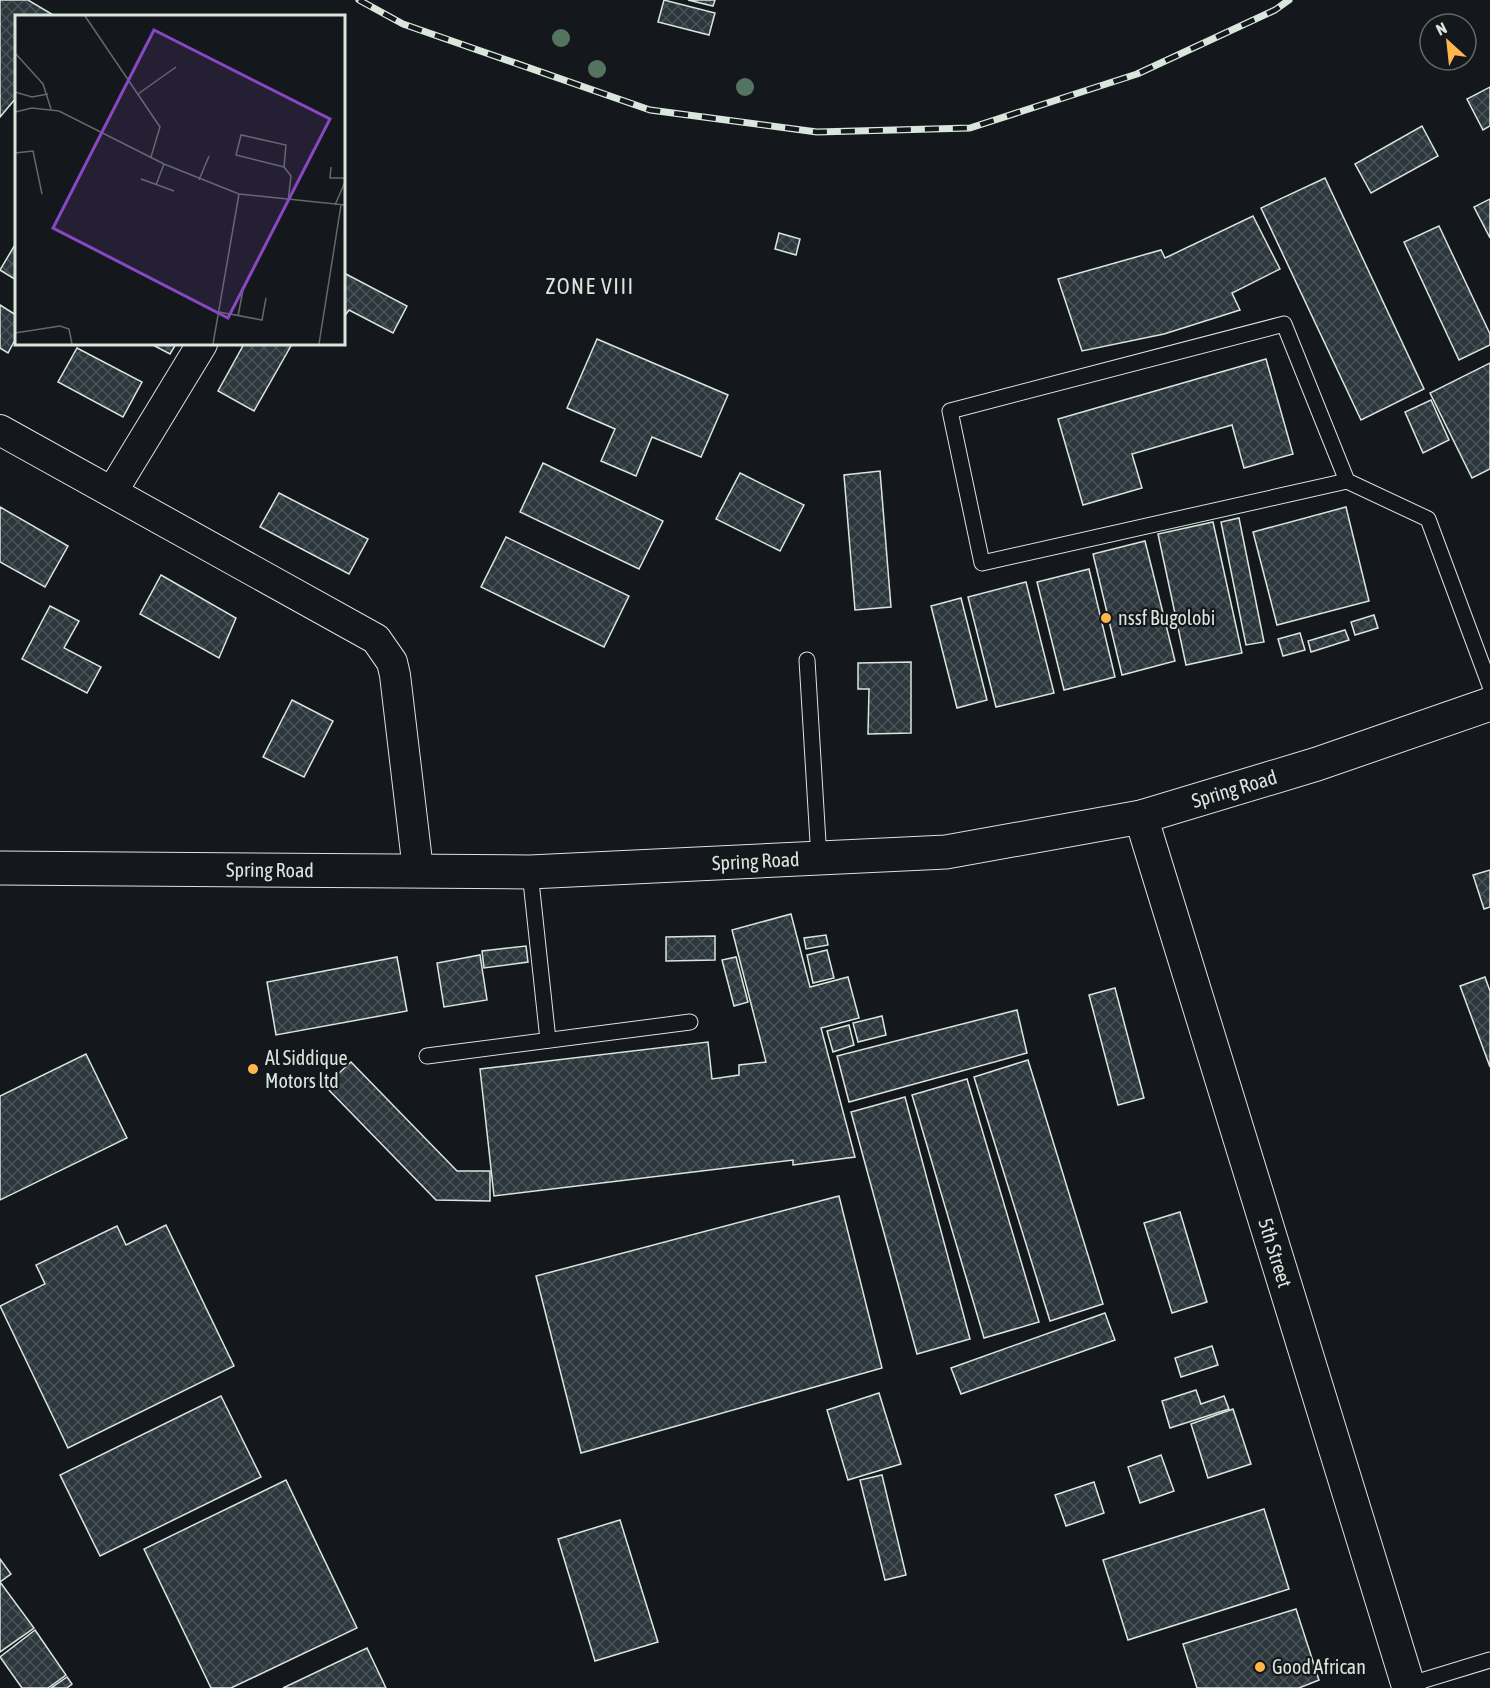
<svg xmlns="http://www.w3.org/2000/svg" width="1490" height="1688" viewBox="0 0 1490 1688" font-family="'Asap Condensed',sans-serif">
  <style>
    .building { fill: url(#building-cross-hatch); stroke: #d8e6dc; stroke-width: 1.5 }
    .lines { fill: none; stroke-linecap: round; stroke-linejoin: round }
    .lane-casing { stroke: #d8e6dc; stroke-width: 17 }
    .street-casing { stroke: #d8e6dc; stroke-width: 32 }
    .secondary-casing { stroke: #d8e6dc; stroke-width: 35 }
    .lane { stroke: #14181c; stroke-width: 15 }
    .street { stroke: #14181c; stroke-width: 30 }
    .secondary { stroke: #14181c; stroke-width: 33 }
    .rail-casing { stroke: #d8e6dc; stroke-width: 7 }
    .rail { stroke: #14181c; stroke-width: 4.5; stroke-dasharray: 14; stroke-linecap: butt }
    .tree { fill: #55745f }
    .poi-dot { fill: #ffb74d; stroke: #14181c; stroke-width: 2 }
    .labels { text-anchor: middle; stroke-width: 4.5; stroke-linejoin: round; paint-order: stroke }
    .poi-label { font-size: 20px; fill: #d8e6dc; stroke: #14181c; text-anchor: start }
    .street-label { font-size: 20px; fill: #d8e6dc; stroke: #14181c }
    .quarter-label { font-size: 22px; letter-spacing: 1.5px; fill: #d8e6dc; stroke: #14181c }
    .inset-road { fill: none; stroke: #626a69; stroke-width: 1.5 }
    .view { fill: #8948c3; fill-opacity: 0.15; stroke: #8948c3; stroke-width: 3 }
    .inset-edge { fill: none; stroke: #d8e6dc; stroke-width: 3 }
  </style>
  <defs>
    <pattern id="building-cross-hatch" width="8" height="8" patternUnits="userSpaceOnUse" patternTransform="scale(1.5)"><rect width="8" height="8" fill="#2c363c"/><path d="M0 0l8 8M0 8l8-8" fill="none" stroke="#4a5358"/></pattern>
  </defs>
  <rect width="100%" height="100%" fill="#14181c"/>
  <g class="building">
    <path d="M0,0H28L55,16H16V98L0,117Z"/>
    <path d="M664,0L715,13L709,35L658,22Z"/>
    <path d="M688,0H715L713,6Z"/>
    <path d="M1490,87V126L1483,130L1467,99Z"/>
    <path d="M1422,126L1438,156L1371,193L1355,164Z"/>
    <path d="M1325,178L1424,389L1361,420L1261,208Z"/>
    <path d="M1490,199V238L1474,207Z"/>
    <path d="M1253,216L1280,269L1232,293L1240,310L1164,334L1082,351L1058,279L1161,250L1165,258Z"/>
    <path d="M1439,226L1490,334V345L1459,360L1404,242Z"/>
    <path d="M779,233L800,239L796,255L775,249Z"/>
    <path d="M16,243V280L0,270Z"/>
    <path d="M344,273L407,306L393,333L349,310L344,317Z"/>
    <path d="M0,305L16,315V338L8,353L0,348Z"/>
    <path d="M597,339L728,395L701,457L652,437L636,476L601,461L615,429L567,408Z"/>
    <path d="M151,344H176L170,354Z"/>
    <path d="M244,344H292L254,411L218,391Z"/>
    <path d="M77,348L142,382L123,417L58,382Z"/>
    <path d="M1266,359L1293,454L1244,468L1232,425L1132,454L1142,488L1083,505L1058,419Z"/>
    <path d="M1490,363V469L1472,478L1430,393Z"/>
    <path d="M1431,400L1449,440L1423,453L1405,412Z"/>
    <path d="M543,463L663,521L639,569L520,512Z"/>
    <path d="M880,471L891,607L855,610L844,475Z"/>
    <path d="M740,473L804,505L780,551L716,519Z"/>
    <path d="M279,493L368,539L349,574L260,527Z"/>
    <path d="M0,507L68,546L45,587L0,562Z"/>
    <path d="M1346,507L1369,601L1277,625L1253,532Z"/>
    <path d="M1239,518L1264,642L1246,645L1221,522Z"/>
    <path d="M1213,522L1242,653L1186,665L1158,534Z"/>
    <path d="M506,537L629,596L604,647L481,587Z"/>
    <path d="M1145,541L1175,661L1122,675L1093,554Z"/>
    <path d="M1089,569L1115,677L1064,690L1037,582Z"/>
    <path d="M161,575L236,618L219,658L140,614Z"/>
    <path d="M1026,582L1054,693L996,707L968,597Z"/>
    <path d="M961,598L987,700L957,708L931,606Z"/>
    <path d="M50,606L79,621L64,648L101,667L87,693L22,659Z"/>
    <path d="M1374,615L1378,628L1355,635L1351,622Z"/>
    <path d="M1345,630L1349,640L1311,652L1308,641Z"/>
    <path d="M1300,633L1305,650L1283,656L1278,639Z"/>
    <path d="M911,662V733L868,734L869,689H858V663Z"/>
    <path d="M292,700L333,721L304,777L263,757Z"/>
    <path d="M1490,870V907L1484,909L1473,875Z"/>
    <path d="M791,914L810,987L848,977L859,1018L821,1028L855,1157L793,1165V1160L494,1196L480,1069L708,1042L712,1079L739,1075V1065L766,1062L732,930Z"/>
    <path d="M826,935L828,945L806,949L804,938Z"/>
    <path d="M715,936V960L666,961V937Z"/>
    <path d="M526,946L528,962L484,968L482,951Z"/>
    <path d="M827,950L834,978L813,983L807,955Z"/>
    <path d="M480,955L487,1000L444,1007L437,963Z"/>
    <path d="M397,957L407,1011L276,1035L267,982Z"/>
    <path d="M736,957L748,1002L734,1006L722,960Z"/>
    <path d="M1485,977L1490,991V1067L1460,986Z"/>
    <path d="M1115,988L1144,1098L1118,1105L1089,995Z"/>
    <path d="M1017,1010L1027,1053L849,1102L837,1056Z"/>
    <path d="M882,1016L886,1035L858,1042L853,1023Z"/>
    <path d="M849,1025L854,1045L833,1052L827,1031Z"/>
    <path d="M86,1054L127,1138L0,1200V1096Z"/>
    <path d="M1028,1060L1103,1304L1050,1321L974,1077Z"/>
    <path d="M351,1062L457,1171H490V1201L436,1200L325,1086Z"/>
    <path d="M967,1079L1039,1322L984,1338L912,1095Z"/>
    <path d="M905,1097L970,1339L917,1354L851,1112Z"/>
    <path d="M839,1196L882,1368L581,1453L536,1276Z"/>
    <path d="M1180,1212L1207,1302L1172,1313L1144,1223Z"/>
    <path d="M166,1225L234,1366L68,1448L0,1306L45,1284L36,1265L117,1226L126,1245Z"/>
    <path d="M1105,1313L1115,1340L961,1394L951,1368Z"/>
    <path d="M1212,1346L1218,1365L1181,1377L1175,1358Z"/>
    <path d="M1196,1390L1201,1404L1224,1396L1229,1409L1170,1428L1162,1401Z"/>
    <path d="M879,1393L901,1464L848,1480L827,1410Z"/>
    <path d="M221,1396L261,1477L100,1556L60,1475Z"/>
    <path d="M1233,1409L1251,1464L1208,1478L1191,1424Z"/>
    <path d="M1161,1455L1174,1491L1140,1503L1128,1467Z"/>
    <path d="M882,1475L906,1575L885,1580L860,1480Z"/>
    <path d="M286,1480L357,1628L231,1688H211L144,1549Z"/>
    <path d="M1094,1482L1104,1513L1066,1526L1055,1495Z"/>
    <path d="M1264,1509L1289,1589L1128,1640L1103,1560Z"/>
    <path d="M620,1520L658,1642L595,1661L558,1539Z"/>
    <path d="M0,1559L11,1574L0,1582L34,1628L0,1652Z"/>
    <path d="M1296,1609L1319,1680L1299,1688H1197L1183,1644Z"/>
    <path d="M35,1630L66,1675L48,1688H22L0,1657Z"/>
    <path d="M367,1648L386,1688H283Z"/>
    <path d="M67,1677L72,1684L67,1688H51Z"/>
  </g>
  <g class="lines">
    <defs>
      <g id="lane">
        <path d="M1347,481L1284,324L950,411L982,563L1347,481L1428,519L1490,686"/>
        <path d="M807,660L819,859"/>
        <path d="M530,872L548,1040"/>
        <path d="M427,1056L690,1022"/>
        <path d="M1408,1685L1490,1660"/>
      </g>
      <g id="street">
        <path d="M0,430L376,639L392,662L395,675L418,870"/>
        <path d="M112,492L202,344"/>
      </g>
      <g id="secondary">
        <path id="s1" d="M1141,817L1409,1688"/>
        <path id="s2" d="M0,868L530,872L946,852L1141,817L1317,764L1490,704"/>
      </g>
    </defs>
    <use href="#lane" class="lane-casing"/>
    <use href="#street" class="street-casing"/>
    <use href="#secondary" class="secondary-casing"/>
    <use href="#lane" class="lane"/>
    <use href="#street" class="street"/>
    <use href="#secondary" class="secondary"/>
    <defs>
      <path id="rail" d="M359,0L403,24L650,110L817,132L970,128L1137,74L1275,10L1289,0"/>
    </defs>
    <use href="#rail" class="rail-casing"/>
    <use href="#rail" class="rail"/>
  </g>
  <g class="tree">
    <circle cx="561" cy="38" r="9"/>
    <circle cx="597" cy="69" r="9"/>
    <circle cx="745" cy="87" r="9"/>
  </g>
  <g class="poi-dot">
    <circle cx="1106" cy="618" r="6"/>
    <circle cx="253" cy="1069" r="6"/>
    <circle cx="1260" cy="1667" r="6"/>
  </g>
  <g class="labels">
    <g class="poi-label">
      <text x="1118" y="625">nssf Bugolobi</text>
      <text x="265" y="1065">Al Siddique<tspan x="265" dy="23">Motors ltd</tspan></text>
      <text x="1272" y="1674">Good African</text>
    </g>
    <g class="street-label">
      <text dy="7" stroke="none"><textPath href="#s2" startOffset="1242">Spring Road</textPath></text>
      <text dy="7" stroke="none"><textPath href="#s2" startOffset="756">Spring Road</textPath></text>
      <text dy="7" stroke="none"><textPath href="#s2" startOffset="270">Spring Road</textPath></text>
      <text dy="7" stroke="none"><textPath href="#s1" startOffset="456">5th Street</textPath></text>
    </g>
    <g class="quarter-label">
      <text x="590" y="294">ZONE VIII</text>
    </g>
  </g>
  <g transform="translate(15 15)">
    <rect width="330" height="330" fill="#14181c"/>
    <path class="inset-road" d="M70,1L145,112L136,142M0,38L28,69L36,94M0,77L17,82L33,79M123,79L161,52M0,97L17,93L44,96L149,149L224,179L330,190M0,138L18,136L27,179M269,152L221,140L226,120L271,130L269,152L276,161L273,187M316,152L315,163H330M126,164L159,176M184,165L194,141M141,170L149,149M320,190L330,167M204,297L247,305L251,283M223,301L228,275M0,318L45,311L54,314L57,329M198,329L224,179M304,329L326,190"/>
    <path class="view" d="M139,15L315,104L213,303L38,213Z"/>
    <rect width="330" height="330" class="inset-edge"/>
  </g>
  <g transform="translate(1448 42) rotate(333)"><circle r="28" fill="#14181c" stroke="#626a69" stroke-width="1.5"/>
  <path d="M0-4.5L10 22L0 15L-10 22Z" fill="#ffb74d"/>
  <text y="-9" font-size="16" font-weight="bold" text-anchor="middle" fill="#d8e6dc">N</text>
  </g>
</svg>
